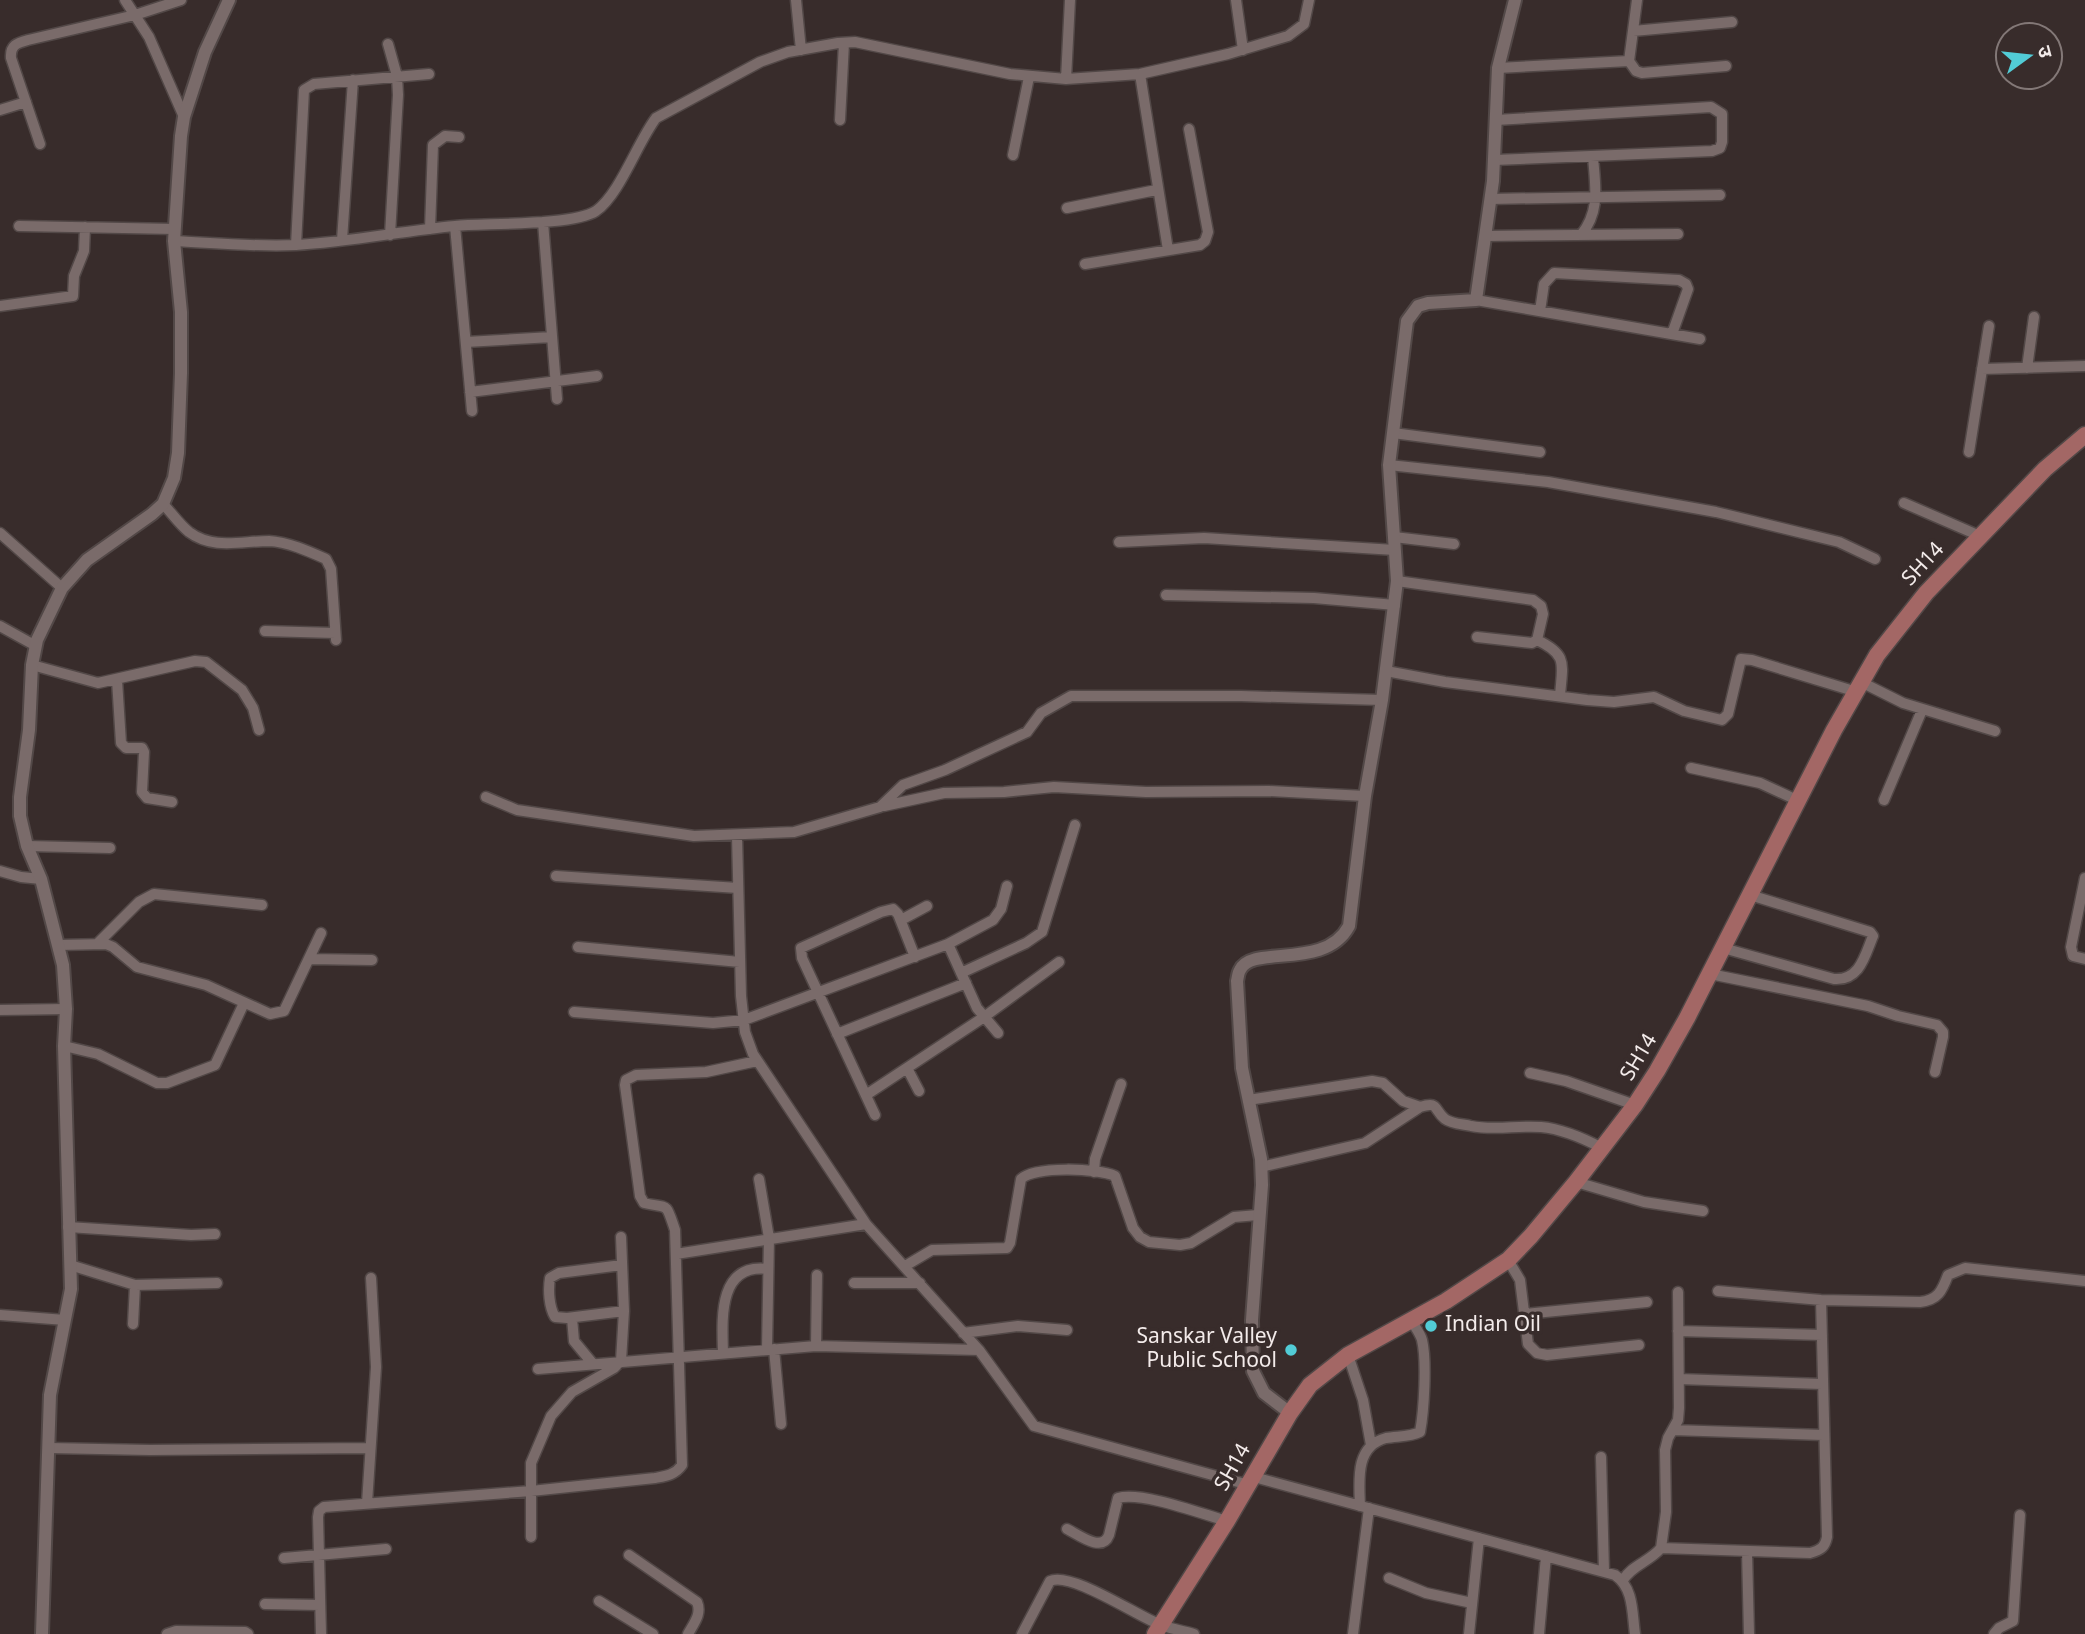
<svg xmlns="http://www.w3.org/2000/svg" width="2085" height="1634" viewBox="0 0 2085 1634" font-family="Georgia,'Noto Sans Devanagari',serif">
  <rect width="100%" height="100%" fill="#382c2b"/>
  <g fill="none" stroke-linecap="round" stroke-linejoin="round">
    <defs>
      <path id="minor" d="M 125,0 L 149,37 L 184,117
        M 796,0 L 801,50
        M 1236,0 L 1243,50
        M 1633,31 L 1732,22
        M 388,44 L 397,76 L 398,95 L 390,235
        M 1629,61 L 1636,71 L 1642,73 L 1726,66
        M 1498,68 L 1629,61 L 1637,0
        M 1140,74 L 1168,250
        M 1066,79 L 1070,0
        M 0,110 L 26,102
        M 840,120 L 844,43
        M 40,144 L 11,58 C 10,45 17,43 28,40 L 135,15 L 181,0
        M 1013,155 L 1029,77
        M 1494,160 L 1712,151 L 1720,148 L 1722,142 L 1722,114 L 1711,107 L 1496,120
        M 1490,199 L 1720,195
        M 1067,208 L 1156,190
        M 543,222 L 557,399
        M 19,226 L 175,229
        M 455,226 L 472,411
        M 430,229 L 433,145 L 445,136 L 459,137
        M 1581,235 C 1601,210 1595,186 1593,156
        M 1485,236 L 1678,234
        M 342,240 L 353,80
        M 174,241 C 215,243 256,247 296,245 C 349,242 402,231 455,226 C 485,223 573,226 596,211 C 620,194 637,143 656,118 L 760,62 L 788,52 L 838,43 L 855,42 L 1010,74 L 1066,79 L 1140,74 L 1228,54 L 1288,36 L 1304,24 L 1309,0
        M 296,245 L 304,90 L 314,84 L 429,74
        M 1085,264 L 1200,245 L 1205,241 L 1208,232 L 1189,129
        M 1476,300 L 1700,339
        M 0,306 L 73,296 L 74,276 L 84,251 L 85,227
        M 1540,311 L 1544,284 L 1554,273 L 1679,280 L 1686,284 L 1688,289 L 1672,334
        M 466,342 L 552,337
        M 2027,368 L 2034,317
        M 1982,369 L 2085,366
        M 470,392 L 597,376
        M 1393,433 L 1540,452
        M 1969,452 L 1989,326
        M 1389,465 L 1548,482 L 1716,512 L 1839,542 L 1875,559
        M 1904,503 L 1980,536
        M 163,504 C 171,512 179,524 189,532 C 213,550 241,541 269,541 C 288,542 308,551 326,559 L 331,569 L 336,640
        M 0,533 L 62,588
        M 1394,537 L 1454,544
        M 1119,542 L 1204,538 L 1395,550
        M 1397,581 L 1533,600 L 1541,606 L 1543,614 L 1537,640 L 1532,643 L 1477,637
        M 1166,595 L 1314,598 L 1395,605
        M 0,626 L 36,646
        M 265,631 L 335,633
        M 1537,640 C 1569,655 1562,665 1560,696
        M 32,665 L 98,683 L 195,661 L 206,662 L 242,690 L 253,708 L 259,730
        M 1386,671 L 1445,682 L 1587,700 L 1614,702 L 1654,697 L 1684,711 L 1722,720 L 1728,714 L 1741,659 L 1752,660 L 1857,692
        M 117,680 L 121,743 L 126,748 L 142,748 L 144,752 L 142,792 L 147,798 L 172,802
        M 1863,683 L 1903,703 L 1995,731
        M 1691,768 L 1760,783 L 1799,801
        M 486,797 L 517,810 L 694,836 L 794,832 L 880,807 L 903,785 L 945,770 L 1027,732 L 1041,713 L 1071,696 L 1241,696 L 1382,700
        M 1884,800 L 1922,710
        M 884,806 L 944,793 L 1004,792 L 1054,787 L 1146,792 L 1269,791 L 1365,796
        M 737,836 L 741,996 L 745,1032 L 753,1054 L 866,1224 L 979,1350 L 1034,1426 L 1249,1485
        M 27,846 L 110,848
        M 0,871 L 21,877 L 41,879
        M 556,876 L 738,888
        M 2085,878 L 2071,947 L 2073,956 L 2085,959
        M 901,920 L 927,906
        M 97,944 L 139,902 L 154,894 L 262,905
        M 948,944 L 977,1008 L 998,1033
        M 58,945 L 106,944 L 113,947 L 137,967 L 206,985 L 270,1014 L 284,1011 L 321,933
        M 578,947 L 740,962
        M 1723,948 L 1834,979 C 1860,981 1865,955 1873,936 L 1870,932 L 1750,895
        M 309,959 L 372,960
        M 961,973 L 1026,943 L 1042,932 L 1075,825
        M 1710,974 L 1868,1006 L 1898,1016 L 1937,1025 L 1943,1032 L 1943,1037 L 1935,1072
        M 0,1010 L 66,1009
        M 574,1012 L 713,1023 L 744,1020 L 948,944 L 993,920 L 1001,909 L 1007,886
        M 837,1034 L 966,983
        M 64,1046 L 98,1054 L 157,1083 L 167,1083 L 215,1065 L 244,1003
        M 907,1068 L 919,1091
        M 1530,1073 L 1566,1081 L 1635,1105
        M 866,1095 L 984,1017 L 1059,962
        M 1248,1100 L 1372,1081 L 1383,1083 L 1403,1101 L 1420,1107
        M 875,1115 L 802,958 L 801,948 L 881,912 L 893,909 L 898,914 L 915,957
        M 1261,1167 L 1365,1143 L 1420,1107 C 1439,1101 1433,1109 1445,1119 C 1452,1124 1463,1124 1471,1126 C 1495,1131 1517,1125 1541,1127 C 1563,1129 1583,1138 1602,1148
        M 1094,1172 L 1095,1159 L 1121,1084
        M 759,1179 L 769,1238 L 767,1349
        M 1576,1182 L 1644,1202 L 1703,1211
        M 68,1227 L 191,1235 L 215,1234
        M 676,1254 L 866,1224
        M 1508,1260 L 1520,1280 L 1528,1344 L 1537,1353 L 1547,1355 L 1639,1345
        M 70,1265 L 135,1285 L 217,1283
        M 622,1265 L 559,1273 L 550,1278 C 548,1290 549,1307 555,1317 L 567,1318 L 624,1311
        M 905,1266 L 932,1250 L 1007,1248 L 1010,1243 L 1021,1179 C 1034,1166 1098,1168 1115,1176 L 1133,1228 L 1140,1237 L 1149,1242 L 1180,1245 L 1191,1243 L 1234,1217 L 1258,1215
        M 854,1283 L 920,1283
        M 1718,1291 L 1821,1300 L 1920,1302 C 1938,1300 1942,1291 1948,1275 L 1965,1268 L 2085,1281
        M 1525,1314 L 1647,1302
        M 0,1315 L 65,1320
        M 572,1318 L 574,1341 L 593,1364
        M 133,1324 L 135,1285
        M 1678,1331 L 1822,1335
        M 963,1333 L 1018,1326 L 1067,1330
        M 816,1346 L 817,1275
        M 774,1349 L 781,1424
        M 723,1353 C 722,1318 718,1263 768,1269
        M 1348,1355 L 1363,1400 L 1371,1445
        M 538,1369 L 816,1346 L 979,1350
        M 1679,1379 L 1822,1384
        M 1673,1430 L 1823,1435
        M 49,1448 L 150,1450 L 370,1448
        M 1601,1457 L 1604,1571
        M 1254,1477 L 1615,1575 C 1634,1588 1632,1613 1635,1634
        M 367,1503 L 376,1367 L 371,1278
        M 1360,1506 C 1359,1480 1355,1446 1386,1438 C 1397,1436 1410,1437 1420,1432 C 1424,1411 1427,1361 1422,1340 C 1420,1333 1415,1327 1411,1320
        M 1067,1529 C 1079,1535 1102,1553 1109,1535 L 1118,1498 C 1141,1491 1202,1514 1227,1521
        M 531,1537 L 531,1463 L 551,1416 L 572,1392 L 614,1368 L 621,1361 L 624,1311 L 621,1237
        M 1661,1548 L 1810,1553 C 1821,1550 1825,1547 1827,1537 L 1821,1300
        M 1747,1551 L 1749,1634
        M 629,1555 L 697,1602 C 702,1614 694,1623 688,1634
        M 284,1558 L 386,1549
        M 1389,1578 L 1426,1593 L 1472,1603
        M 1623,1580 C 1632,1565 1649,1562 1661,1548 L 1666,1512 L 1665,1450 L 1668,1438 L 1678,1420 L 1679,1408 L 1678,1292
        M 599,1601 L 653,1634
        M 265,1604 L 320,1605
        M 167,1634 L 176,1631 L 245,1632 L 248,1634
        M 321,1634 L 318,1517 L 319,1511 L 324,1507 L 531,1491 L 655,1478 C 666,1476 675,1475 682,1465 L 675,1230 C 665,1201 670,1209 644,1203 L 640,1196 L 625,1085 L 626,1080 L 636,1075 L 706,1072 L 757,1061
        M 1022,1634 L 1050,1581 C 1071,1571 1137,1616 1161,1625 C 1172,1629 1183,1631 1194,1634
        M 1353,1634 L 1369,1508
        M 1469,1634 L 1479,1538
        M 1539,1634 L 1546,1556
        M 1994,1634 L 1999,1628 L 2013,1621 L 2020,1515"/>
      <path id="tertiary" d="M 1290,1413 L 1264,1393 L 1253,1371 L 1252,1320 L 1262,1185 L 1261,1159 L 1242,1068 L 1237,981 C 1238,977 1238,973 1240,970 C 1252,944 1325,971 1349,926 L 1365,796 L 1382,700 L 1397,581 L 1389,465 L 1407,321 L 1418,306 L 1428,303 L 1476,300 L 1493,181 L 1498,68 L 1515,0
        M 42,1634 L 50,1395 L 71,1289 L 64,1046 L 66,1009 L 63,965 L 41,879 L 27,846 L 20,816 L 20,797 L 29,730 L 32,665 L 37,640 L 62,588 L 87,560 L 152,514 L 163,504 L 174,478 L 178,453 L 181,373 L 181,312 L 174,241 L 181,136 L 184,117 L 205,52 L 229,0"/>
      <path id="primary" d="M 1155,1634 L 1227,1521 L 1290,1413 L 1310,1385 L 1348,1355 L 1446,1301 L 1508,1260 L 1531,1236 L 1576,1182 L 1635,1105 L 1657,1071 L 1687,1018 L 1834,730 L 1877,655 L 1926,593 L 2045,469 L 2085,435"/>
    </defs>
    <!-- minor casing -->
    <use href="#minor" stroke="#524847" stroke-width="13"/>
    <!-- tertiary casing -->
    <use href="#tertiary" stroke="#524847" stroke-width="16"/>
    <!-- primary casing -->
    <use href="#primary" stroke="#524847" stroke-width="19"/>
    <!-- minor -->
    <use href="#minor" stroke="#7a6b6a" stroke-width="10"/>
    <!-- tertiary -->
    <use href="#tertiary" stroke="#7a6b6a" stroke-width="12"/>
    <!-- primary -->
    <use href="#primary" stroke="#a36765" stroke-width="16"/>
  </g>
  <!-- markers -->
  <g fill="#52ccd6" stroke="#382c2b" stroke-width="2.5">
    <circle cx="1431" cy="1326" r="7"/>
    <circle cx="1291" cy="1350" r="7"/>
  </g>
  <g text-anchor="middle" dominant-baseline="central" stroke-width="7" stroke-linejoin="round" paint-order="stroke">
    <!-- street labels -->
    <g font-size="21" fill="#f3ebea" stroke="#382c2b">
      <text transform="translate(1924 565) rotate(-47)">SH14</text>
      <text transform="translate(1640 1058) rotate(-59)">SH14</text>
      <text transform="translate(1234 1468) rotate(-60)">SH14</text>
    </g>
    <!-- poi labels -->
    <g font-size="21" fill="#f3ebea" stroke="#382c2b" text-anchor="start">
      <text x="1445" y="1326">Indian Oil</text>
      <text x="1277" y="1338" text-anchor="end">Sanskar Valley<tspan x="1277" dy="24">Public School</tspan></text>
    </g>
  </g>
  <!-- north arrow -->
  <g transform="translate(2029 56) rotate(75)"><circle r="33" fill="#382c2b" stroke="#837877" stroke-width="2"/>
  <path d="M0-5L12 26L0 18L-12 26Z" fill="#52ccd6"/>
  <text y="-10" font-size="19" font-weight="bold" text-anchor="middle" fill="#f3ebea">उ</text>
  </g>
</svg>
